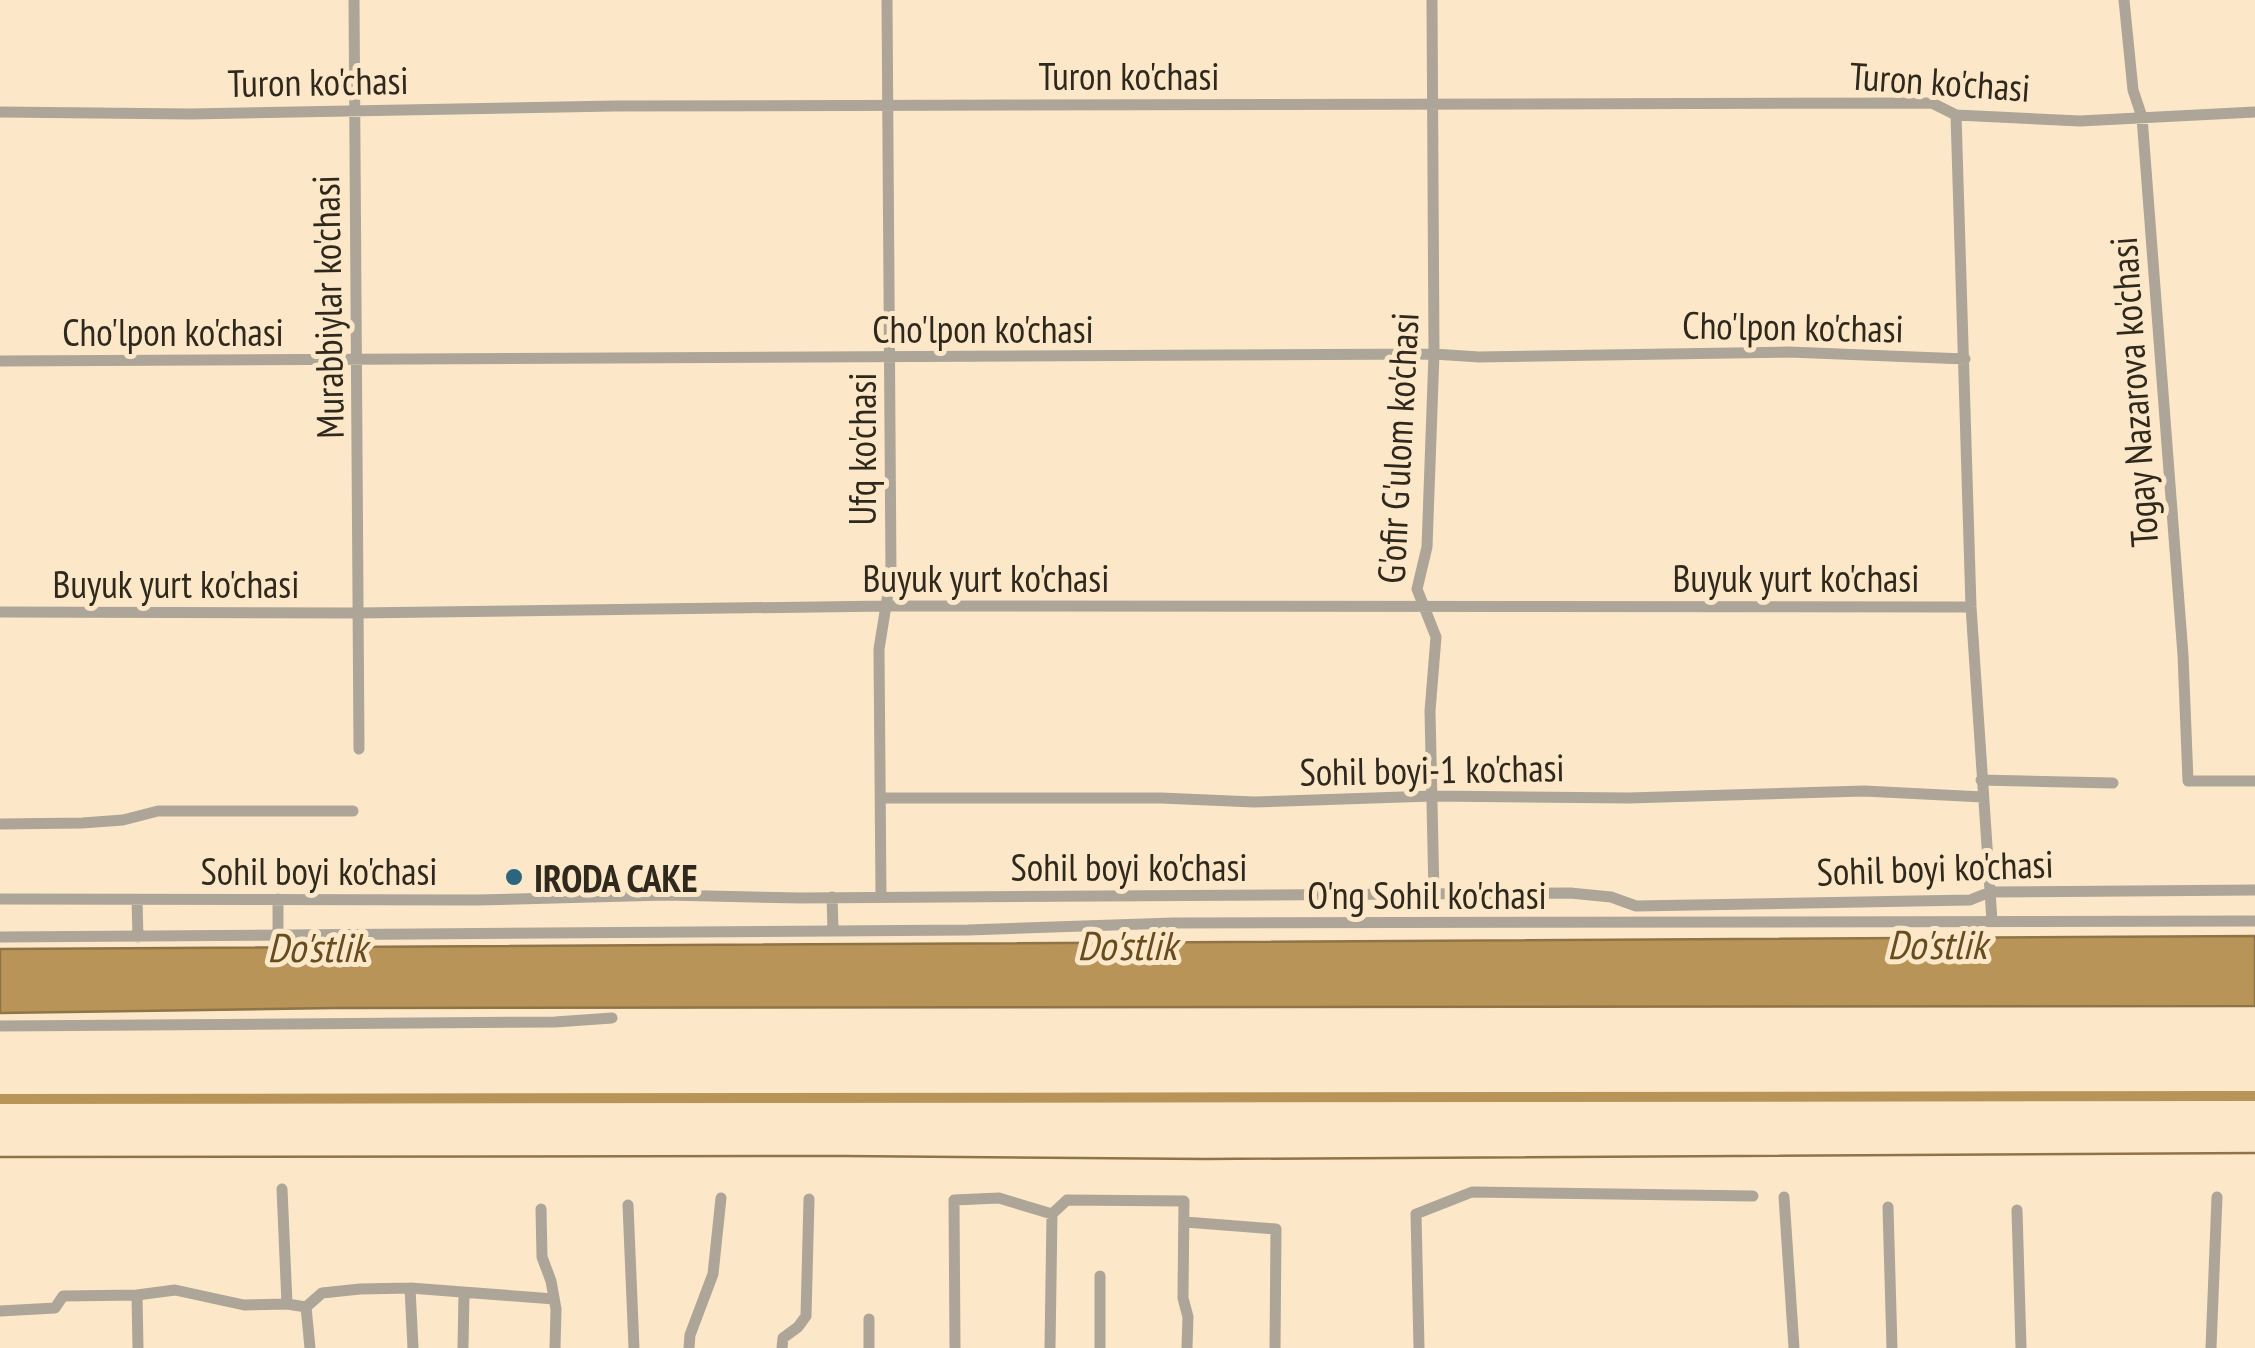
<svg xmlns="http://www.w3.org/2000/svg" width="2255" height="1348" viewBox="0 0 2255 1348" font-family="'PT Sans Narrow',sans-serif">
  <rect width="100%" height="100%" fill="#fce8c9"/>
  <!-- water -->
  <path fill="#b89459" stroke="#8f7447" stroke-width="2.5" d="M 2255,936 L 2255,1006 L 333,1008 L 0,1013 L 0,949 Z"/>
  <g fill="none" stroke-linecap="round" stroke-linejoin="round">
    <!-- stream -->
    <path stroke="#8f7447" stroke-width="2.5" d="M 0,1157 L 844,1156 L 1205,1159 L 2255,1153"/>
    <!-- canal -->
    <path stroke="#b89459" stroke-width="10" d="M 0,1099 L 2255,1096"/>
    <!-- minor -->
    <path stroke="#ada598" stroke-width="11" d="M 354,0 L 359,749
      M 1432,0 L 1434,354 L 1427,547 L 1417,589 L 1436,637 L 1430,711 L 1434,894
      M 2124,0 L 2133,90 L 2142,117 L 2183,655 L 2188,781 L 2255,781
      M 0,112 L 190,114 L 614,106 L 1932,103 L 1956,115 L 2080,121 L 2255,112
      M 1956,115 L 1971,607 L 1992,921
      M 0,361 L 1434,354 L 1479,357 L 1789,352 L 1965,359
      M 0,612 L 357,613 L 887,606 L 1971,607
      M 1981,780 L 2113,783
      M 881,798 L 1161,798 L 1254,802 L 1432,796 L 1629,798 L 1864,791 L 1983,797
      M 0,824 L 82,823 L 123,820 L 158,811 L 353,811
      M 881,896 L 879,649 L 891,575 L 887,0
      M 832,897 L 833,929
      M 0,899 L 477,900 L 666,895 L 800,898 L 1570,893 L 1611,897 L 1636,906 L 1970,900 L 1990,892 L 2255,890
      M 137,900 L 138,937
      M 278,936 L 278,899
      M 0,937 L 968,930 L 1173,923 L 2255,921
      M 0,1026 L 555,1022 L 612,1018
      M 282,1189 L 287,1304
      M 1784,1197 L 1794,1348
      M 628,1205 L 634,1348
      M 1888,1207 L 1892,1348
      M 541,1209 L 542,1257 L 551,1281 L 556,1309 L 555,1348
      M 2017,1210 L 2021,1348
      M 1185,1222 L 1276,1229 L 1275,1348
      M 410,1288 L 413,1348
      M 137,1295 L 138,1348
      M 306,1307 L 310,1348
      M 0,1311 L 55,1308 L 63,1296 L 137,1295 L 175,1290 L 244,1305 L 287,1304 L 306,1307 L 322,1293 L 360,1289 L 410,1288 L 554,1299
      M 463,1348 L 464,1293
      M 689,1348 L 690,1335 L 713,1274 L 721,1198
      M 782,1348 L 783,1338 L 798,1327 L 806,1316 L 809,1199
      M 869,1348 L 869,1319
      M 955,1348 L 954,1200 L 999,1198 L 1052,1214 L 1067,1200 L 1184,1201 L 1183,1298 L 1188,1317 L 1187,1348
      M 1050,1348 L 1052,1214
      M 1100,1348 L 1100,1276
      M 1419,1348 L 1416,1214 L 1472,1192 L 1753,1196
      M 2211,1348 L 2217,1197"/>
  </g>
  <!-- markers -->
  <circle fill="#2b667e" stroke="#fce8c9" stroke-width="4" cx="514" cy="877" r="10"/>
  <g text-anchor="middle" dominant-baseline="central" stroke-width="10" stroke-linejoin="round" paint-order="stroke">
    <!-- street labels -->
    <g font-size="38" fill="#2f281c" stroke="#fce8c9">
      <text x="1129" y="75">Turon ko'chasi</text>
      <text transform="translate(318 81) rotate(-1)">Turon ko'chasi</text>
      <text transform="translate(1940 81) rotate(4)">Turon ko'chasi</text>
      <text transform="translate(327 307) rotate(-91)">Murabbiylar ko'chasi</text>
      <text transform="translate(1793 326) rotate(1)">Cho'lpon ko'chasi</text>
      <text x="983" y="328">Cho'lpon ko'chasi</text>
      <text x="173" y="331">Cho'lpon ko'chasi</text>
      <text transform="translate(2133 392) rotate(-94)">Togay Nazarova ko'chasi</text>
      <text transform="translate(1397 448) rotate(-87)">G'ofir G'ulom ko'chasi</text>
      <text transform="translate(861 449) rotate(-90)">Ufq ko'chasi</text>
      <text x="986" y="577">Buyuk yurt ko'chasi</text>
      <text x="1796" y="577">Buyuk yurt ko'chasi</text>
      <text x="176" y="583">Buyuk yurt ko'chasi</text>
      <text transform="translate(1432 769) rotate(-1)">Sohil boyi-1 ko'chasi</text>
      <text x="1129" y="866">Sohil boyi ko'chasi</text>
      <text transform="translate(1935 867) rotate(-2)">Sohil boyi ko'chasi</text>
      <text x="319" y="870">Sohil boyi ko'chasi</text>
      <text x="1427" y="894">O'ng Sohil ko'chasi</text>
    </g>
    <!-- poi labels -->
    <g font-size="38" font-weight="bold" fill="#2f281c" stroke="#fce8c9" text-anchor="start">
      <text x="534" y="877">IRODA CAKE</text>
    </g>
    <!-- water labels -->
    <g font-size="40" font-style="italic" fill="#664c1f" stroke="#fce8c9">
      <text x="1937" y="944">Do'stlik</text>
      <text x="1127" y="945">Do'stlik</text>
      <text x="317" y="947">Do'stlik</text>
    </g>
  </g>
</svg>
